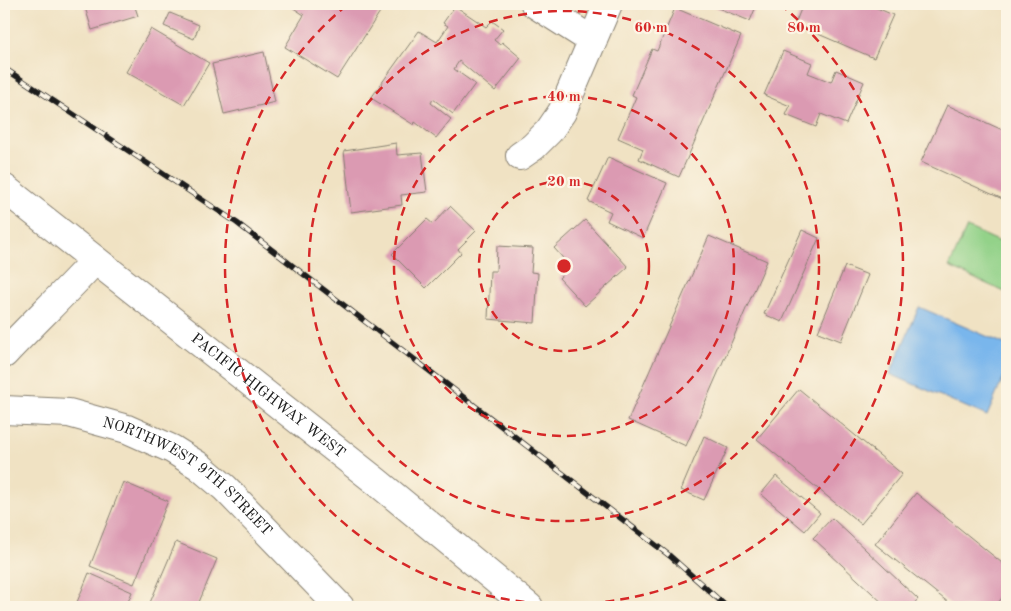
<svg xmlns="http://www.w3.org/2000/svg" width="1011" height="611" viewBox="0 0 1011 611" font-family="'Old Standard TT',serif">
  <rect width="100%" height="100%" fill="#fcf5e5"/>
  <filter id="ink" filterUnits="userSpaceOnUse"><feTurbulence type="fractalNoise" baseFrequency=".02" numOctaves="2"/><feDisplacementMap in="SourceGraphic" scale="10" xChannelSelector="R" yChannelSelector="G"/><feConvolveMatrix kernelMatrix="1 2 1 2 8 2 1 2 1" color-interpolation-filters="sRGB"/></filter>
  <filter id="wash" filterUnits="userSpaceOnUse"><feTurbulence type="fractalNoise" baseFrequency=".0096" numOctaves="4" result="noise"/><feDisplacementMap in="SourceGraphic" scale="20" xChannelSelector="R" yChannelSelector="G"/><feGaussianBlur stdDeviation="1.12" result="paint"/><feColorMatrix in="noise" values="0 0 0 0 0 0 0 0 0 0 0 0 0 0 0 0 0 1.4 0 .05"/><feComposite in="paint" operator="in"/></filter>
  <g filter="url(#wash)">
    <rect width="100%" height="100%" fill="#f0e2c3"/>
    <!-- pitch -->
    <path fill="#93d289" stroke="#587752" d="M 967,227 L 1007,245 L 1007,293 L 949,267 Z"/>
    <!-- water -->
    <path fill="#79b6ec" stroke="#4a6984" d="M 919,307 L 1007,345 L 1007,369 L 987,416 L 890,374 Z"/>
    <g id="blocks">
      <!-- building -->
      <path fill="#db9ab2" d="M 84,4 L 134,4 L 138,16 L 92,30 Z
        M 294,4 L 385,4 L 337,79 L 285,47 L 304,15 L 292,7 Z
        M 708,4 L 757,4 L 750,21 Z
        M 803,4 L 868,4 L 893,15 L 874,58 L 795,24 Z
        M 455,6 L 486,27 L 492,21 L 503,29 L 494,40 L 500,45 L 502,42 L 521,58 L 495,91 L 459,61 L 454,69 L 475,84 L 453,114 L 433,99 L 431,103 L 451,119 L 436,138 L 415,122 L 414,125 L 371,98 L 419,31 L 437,42 L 448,26 L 443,23 Z
        M 675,8 L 741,36 L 679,177 L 639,159 L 643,149 L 618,138 L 636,97 L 632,95 L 652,49 L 657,51 Z
        M 170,13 L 199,25 L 194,39 L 164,26 Z
        M 151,29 L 209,63 L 184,105 L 126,72 Z
        M 783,51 L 812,63 L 808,73 L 831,82 L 836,70 L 864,82 L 846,124 L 821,114 L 816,127 L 786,115 L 790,106 L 764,95 Z
        M 264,52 L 275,102 L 224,114 L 212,64 Z
        M 947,105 L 1007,132 L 1007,201 L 921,162 Z
        M 396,143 L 397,155 L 422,153 L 427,192 L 401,195 L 402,205 L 351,212 L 344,151 Z
        M 608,157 L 667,183 L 643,238 L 607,221 L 611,212 L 588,201 Z
        M 450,206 L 476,231 L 458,249 L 461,253 L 426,288 L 392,254 L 427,219 L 433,224 Z
        M 585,220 L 628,267 L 585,306 L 559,278 L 571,267 L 554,248 Z
        M 802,230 L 819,238 L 782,322 L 764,314 Z
        M 709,236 L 767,261 L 686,446 L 628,420 Z
        M 497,246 L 533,248 L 531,272 L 538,273 L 535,323 L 488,319 L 490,271 L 496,271 Z
        M 845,266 L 868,275 L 841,341 L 818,332 Z
        M 799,389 L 902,474 L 861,524 L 757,439 Z
        M 704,436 L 728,448 L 704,500 L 681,490 Z
        M 776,476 L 820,513 L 805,531 L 761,494 Z
        M 123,482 L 168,501 L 134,584 L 90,566 Z
        M 916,493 L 1007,567 L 1007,591 L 995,607 L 954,607 L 875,544 Z
        M 832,518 L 918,599 L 911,607 L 887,607 L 813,538 Z
        M 176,542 L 217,559 L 197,607 L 154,607 L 149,605 Z
        M 89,573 L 132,592 L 126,607 L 75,607 Z"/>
    </g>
  </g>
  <g filter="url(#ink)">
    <use href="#blocks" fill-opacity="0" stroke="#867f70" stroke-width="1"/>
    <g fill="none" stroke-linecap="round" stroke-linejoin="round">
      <defs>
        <path id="minor" d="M 535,4 L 593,41
          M 520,156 L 533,147 L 549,131 L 562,112 L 608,4"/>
        <g id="tertiary">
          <path d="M 4,354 C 34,322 66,292 95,260"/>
          <path id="s1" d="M 4,410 L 69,413 L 127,429 L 172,449 L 199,466 L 225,488 L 340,607"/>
        </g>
        <g id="trunk">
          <path id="s2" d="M 4,188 L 377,482 L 529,607"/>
        </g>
      </defs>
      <!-- minor casing -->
      <use href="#minor" stroke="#867f70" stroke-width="30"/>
      <!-- tertiary casing -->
      <use href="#tertiary" stroke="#867f70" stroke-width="30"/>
      <!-- trunk casing -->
      <use href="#trunk" stroke="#867f70" stroke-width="30"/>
      <!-- minor -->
      <use href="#minor" stroke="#fff" stroke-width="28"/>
      <!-- tertiary -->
      <use href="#tertiary" stroke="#fff" stroke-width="28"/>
      <!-- trunk -->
      <use href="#trunk" stroke="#fff" stroke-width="28"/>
      <defs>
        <path id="rail" d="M 4,68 L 237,223 L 670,556 L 727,607"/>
      </defs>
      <!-- rail casing -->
      <use href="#rail" stroke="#1c1c1c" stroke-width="5.5"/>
      <!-- rail -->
      <use href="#rail" stroke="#fcf5e5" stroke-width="4" stroke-dasharray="11" stroke-linecap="butt"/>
    </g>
  </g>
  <!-- distance rings -->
  <g fill="none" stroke="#d62828" stroke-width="2.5" stroke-dasharray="9 6">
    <circle cx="564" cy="266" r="85"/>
    <circle cx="564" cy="266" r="170"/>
    <circle cx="564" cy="266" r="255"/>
    <path d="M780 4A339 339 0 1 1 348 4"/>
  </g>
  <g text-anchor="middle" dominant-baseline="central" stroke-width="4.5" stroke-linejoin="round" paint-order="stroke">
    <!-- street labels -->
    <g font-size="15" fill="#1c1c1c" stroke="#fcf5e5">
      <text stroke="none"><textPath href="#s2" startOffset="336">PACIFIC HIGHWAY WEST</textPath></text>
      <text stroke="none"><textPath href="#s1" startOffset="202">NORTHWEST 9TH STREET</textPath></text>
    </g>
  </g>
  <circle cx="564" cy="266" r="8" fill="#d62828" stroke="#fcf5e5" stroke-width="2.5"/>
  <g font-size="15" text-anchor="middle" font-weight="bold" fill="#d62828" stroke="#fcf5e5" stroke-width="4.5" stroke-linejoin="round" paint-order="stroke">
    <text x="804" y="32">80 m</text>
    <text x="651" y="32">60 m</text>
    <text x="564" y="101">40 m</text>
    <text x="564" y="186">20 m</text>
  </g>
  <!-- margin -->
  <rect width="1011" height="611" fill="none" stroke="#fcf5e5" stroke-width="20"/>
</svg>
